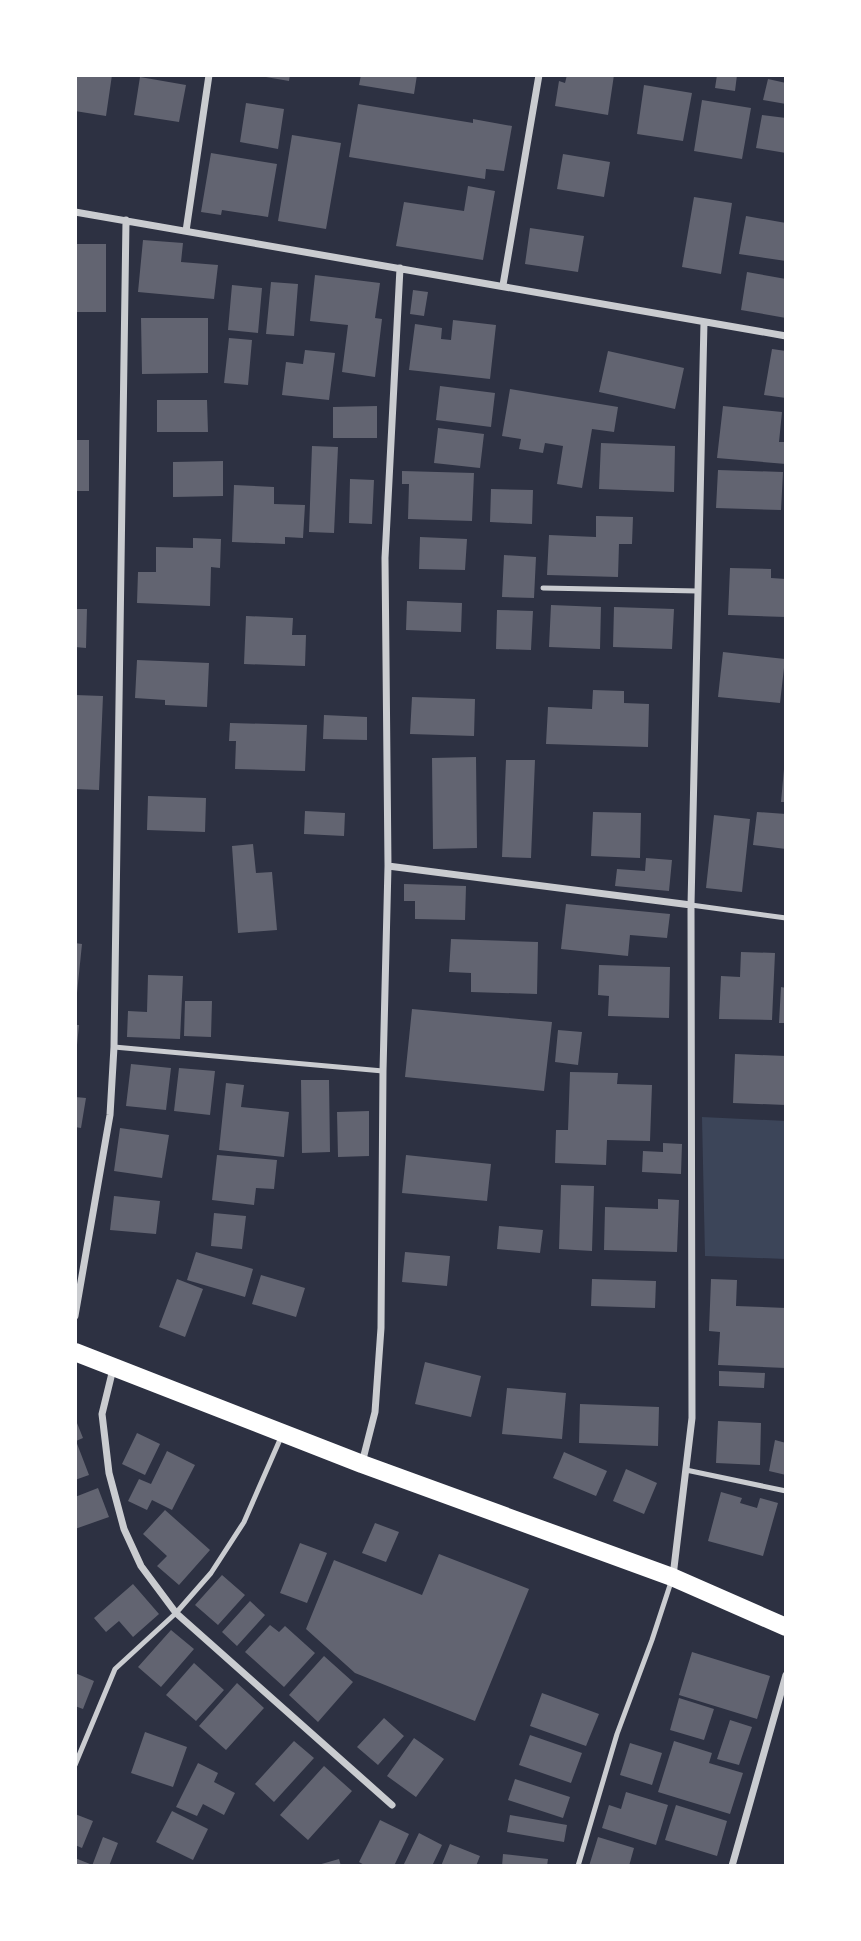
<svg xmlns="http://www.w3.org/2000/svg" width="861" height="1941" viewBox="0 0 861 1941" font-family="'Nunito Sans',sans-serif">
  <rect width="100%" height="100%" fill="#2d3142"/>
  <!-- green -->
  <path fill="#3c4559" d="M 702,1117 L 786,1121 L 786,1259 L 705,1256 Z"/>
  <!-- building -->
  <path fill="#626471" d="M 75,75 L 112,75 L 106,116 L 75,111 Z
    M 266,75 L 290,75 L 289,81 L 266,77 Z
    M 361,75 L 417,75 L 414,94 L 359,85 Z
    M 567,75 L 614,75 L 608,115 L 555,106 L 559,81 L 565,83 Z
    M 717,75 L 737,75 L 735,91 L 715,88 Z
    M 140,77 L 186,85 L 179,122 L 134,115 Z
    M 768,79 L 786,83 L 786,104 L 763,100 Z
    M 644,85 L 692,93 L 683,141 L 637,134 Z
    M 702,100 L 751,108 L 742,159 L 694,151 Z
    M 246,103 L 284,109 L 278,149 L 240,142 Z
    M 358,104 L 473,123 L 473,119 L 512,126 L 504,171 L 486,169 L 485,179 L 349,157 Z
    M 762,115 L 786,118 L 786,153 L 756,148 Z
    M 292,135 L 341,143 L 326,229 L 278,221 Z
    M 211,153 L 277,164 L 268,217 L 222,210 L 221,215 L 201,212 Z
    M 563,154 L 610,162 L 604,197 L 557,189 Z
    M 468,186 L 495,191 L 483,260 L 396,246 L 404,202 L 464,211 Z
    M 694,197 L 732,203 L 721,274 L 682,267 Z
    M 746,216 L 786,223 L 786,261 L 739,254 Z
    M 530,228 L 584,236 L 578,272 L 525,264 Z
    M 143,240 L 183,243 L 181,262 L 218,265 L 214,299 L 138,292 Z
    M 75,244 L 106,244 L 106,312 L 75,312 Z
    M 747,272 L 786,279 L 786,318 L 741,310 Z
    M 315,275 L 380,283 L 375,318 L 382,319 L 375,377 L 342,372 L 348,325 L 310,321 Z
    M 271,282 L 298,284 L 294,336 L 266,334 Z
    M 232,285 L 262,288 L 258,333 L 228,330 Z
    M 413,290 L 428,292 L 424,316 L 410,314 Z
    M 141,318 L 208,318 L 208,373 L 142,374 Z
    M 453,320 L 496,325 L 490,379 L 409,370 L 415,324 L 442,328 L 441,339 L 451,340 Z
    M 229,338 L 252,340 L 248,385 L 224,383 Z
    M 772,349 L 786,351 L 786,398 L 764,395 Z
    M 305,350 L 335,353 L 329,400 L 282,395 L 286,362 L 303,364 Z
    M 608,351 L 684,368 L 675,409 L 599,392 Z
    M 440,386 L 495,393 L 491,427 L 436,420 Z
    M 510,389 L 618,407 L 614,432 L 592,429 L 582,488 L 557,484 L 563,446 L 545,443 L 543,453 L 519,449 L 521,439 L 502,436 Z
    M 157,400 L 207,400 L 208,432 L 157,432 Z
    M 377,406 L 377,438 L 333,438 L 333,407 Z
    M 723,406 L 782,412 L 779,442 L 786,442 L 786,464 L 717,458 Z
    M 438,428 L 484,434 L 480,468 L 434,463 Z
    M 75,440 L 89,440 L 89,491 L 75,491 Z
    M 601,443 L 675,446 L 674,492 L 599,489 Z
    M 312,446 L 338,447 L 334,533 L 309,532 Z
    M 223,461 L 223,496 L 173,497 L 173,462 Z
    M 718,470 L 783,472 L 781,510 L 716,508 Z
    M 402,471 L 474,473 L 472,521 L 408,519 L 409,484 L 402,484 Z
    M 350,479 L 374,480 L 372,524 L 349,523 Z
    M 234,485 L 274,487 L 274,504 L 305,505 L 303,538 L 285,537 L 285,544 L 232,542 Z
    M 491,489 L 533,490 L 532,524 L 490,522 Z
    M 596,516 L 633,517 L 632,544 L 619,544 L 618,577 L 547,575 L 549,535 L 596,537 Z
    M 420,537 L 467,539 L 465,570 L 419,569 Z
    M 193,538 L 221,539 L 220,568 L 211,567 L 210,606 L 137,603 L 138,572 L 156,572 L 156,547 L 193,548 Z
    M 504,555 L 536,557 L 534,598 L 502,597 Z
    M 730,568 L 771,569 L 771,578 L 786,579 L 786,617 L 728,615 Z
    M 407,601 L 462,603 L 461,632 L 406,630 Z
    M 551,605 L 601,607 L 600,649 L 549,647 Z
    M 614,607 L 674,609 L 672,649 L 613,647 Z
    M 75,609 L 87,609 L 86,648 L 75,647 Z
    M 497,610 L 533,611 L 531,650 L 496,649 Z
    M 246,616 L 293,618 L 292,635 L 306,635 L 305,666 L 244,664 Z
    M 723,652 L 785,659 L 780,703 L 718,697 Z
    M 137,660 L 209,663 L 207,707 L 165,705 L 165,700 L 135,698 Z
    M 593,690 L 624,691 L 624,703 L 649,704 L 648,747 L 546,744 L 548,707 L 592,709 Z
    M 75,695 L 103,696 L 99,790 L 75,789 Z
    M 412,697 L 475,699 L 474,736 L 410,734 Z
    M 324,715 L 367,717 L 367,740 L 323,739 Z
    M 230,723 L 307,725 L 305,771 L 235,769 L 236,741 L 229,741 Z
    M 476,757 L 477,848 L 433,849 L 432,758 Z
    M 506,760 L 535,760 L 531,858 L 502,857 Z
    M 784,769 L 786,770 L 786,802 L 781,802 Z
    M 148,796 L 206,798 L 205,832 L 147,830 Z
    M 305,811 L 345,813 L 344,836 L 304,834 Z
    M 593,812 L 641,813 L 640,858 L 591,856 Z
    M 757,812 L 786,814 L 786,849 L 753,845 Z
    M 714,815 L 750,819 L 742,892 L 706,888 Z
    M 253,844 L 256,873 L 272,872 L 277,930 L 238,933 L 232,846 Z
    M 646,858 L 672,860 L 669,891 L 615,886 L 617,869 L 645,871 Z
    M 404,884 L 466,886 L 465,920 L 415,919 L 415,901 L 404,901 Z
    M 566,904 L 670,914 L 667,938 L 630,935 L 628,956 L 561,949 Z
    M 451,939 L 538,942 L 537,994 L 471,992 L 471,973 L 449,972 Z
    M 75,943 L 82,944 L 77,993 L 75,993 Z
    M 741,952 L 775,953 L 772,1020 L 719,1019 L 721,976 L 740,977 Z
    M 599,965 L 670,967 L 669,1018 L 608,1016 L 609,996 L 598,995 Z
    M 148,975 L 183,976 L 180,1039 L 127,1037 L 128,1011 L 147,1012 Z
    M 781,987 L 786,988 L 786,1023 L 779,1023 Z
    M 185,1001 L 212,1001 L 211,1037 L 184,1036 Z
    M 412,1009 L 552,1022 L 544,1091 L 405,1077 Z
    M 75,1025 L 79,1025 L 77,1045 L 75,1045 Z
    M 558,1030 L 582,1032 L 578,1065 L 555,1062 Z
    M 735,1054 L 786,1056 L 786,1105 L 733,1103 Z
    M 131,1064 L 171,1068 L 166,1110 L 126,1106 Z
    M 179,1068 L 215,1071 L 210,1115 L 174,1111 Z
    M 570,1072 L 618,1073 L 617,1084 L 652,1085 L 650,1141 L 607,1140 L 606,1165 L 555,1163 L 556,1130 L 568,1130 Z
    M 301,1080 L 329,1080 L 330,1152 L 302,1153 Z
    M 226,1083 L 244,1085 L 241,1107 L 289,1112 L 284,1157 L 219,1150 Z
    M 75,1097 L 86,1098 L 81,1128 L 75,1127 Z
    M 369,1111 L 369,1156 L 338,1157 L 337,1112 Z
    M 120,1128 L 169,1135 L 162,1178 L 114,1171 Z
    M 663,1143 L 682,1144 L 681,1174 L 642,1172 L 643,1151 L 663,1152 Z
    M 217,1155 L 277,1160 L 274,1189 L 256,1188 L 254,1205 L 212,1200 Z
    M 406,1155 L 491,1164 L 487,1201 L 402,1193 Z
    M 561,1185 L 594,1186 L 592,1251 L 559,1249 Z
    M 114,1196 L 160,1201 L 156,1234 L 110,1230 Z
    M 658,1199 L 679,1200 L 677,1252 L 604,1250 L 605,1207 L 658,1209 Z
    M 214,1213 L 246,1216 L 242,1249 L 211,1246 Z
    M 499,1226 L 543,1230 L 540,1253 L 497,1249 Z
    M 196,1252 L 253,1269 L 245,1297 L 187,1280 Z
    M 405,1252 L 450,1256 L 447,1286 L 402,1282 Z
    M 261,1275 L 305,1288 L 296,1317 L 252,1304 Z
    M 177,1279 L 203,1289 L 185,1337 L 159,1327 Z
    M 592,1279 L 656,1281 L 655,1308 L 591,1306 Z
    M 711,1279 L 737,1280 L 736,1306 L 786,1308 L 786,1368 L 718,1365 L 720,1332 L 709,1331 Z
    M 425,1362 L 481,1376 L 471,1417 L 415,1404 Z
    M 719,1371 L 765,1373 L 764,1388 L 719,1386 Z
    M 507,1388 L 566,1393 L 562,1439 L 502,1434 Z
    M 580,1404 L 659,1407 L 658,1446 L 579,1443 Z
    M 75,1418 L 83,1438 L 76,1441 L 89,1475 L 75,1480 Z
    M 718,1421 L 761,1423 L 760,1465 L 716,1463 Z
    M 137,1433 L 160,1444 L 145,1475 L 122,1464 Z
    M 775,1440 L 786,1443 L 786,1475 L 769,1471 Z
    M 167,1451 L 195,1465 L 172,1510 L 152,1500 L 147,1510 L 128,1501 L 139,1479 L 151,1484 Z
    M 564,1452 L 607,1471 L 596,1496 L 553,1478 Z
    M 626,1469 L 657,1483 L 644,1514 L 613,1501 Z
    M 98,1488 L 109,1517 L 75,1529 L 75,1497 Z
    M 721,1492 L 742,1498 L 740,1503 L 757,1508 L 760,1498 L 778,1503 L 763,1556 L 708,1541 Z
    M 165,1510 L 210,1550 L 179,1585 L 157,1566 L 167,1556 L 143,1534 Z
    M 375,1523 L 399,1532 L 386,1562 L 362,1553 Z
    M 300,1543 L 327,1553 L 307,1603 L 280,1593 Z
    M 439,1554 L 529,1589 L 475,1721 L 355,1673 L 306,1629 L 334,1560 L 422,1595 Z
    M 222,1575 L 245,1595 L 218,1625 L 195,1605 Z
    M 133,1584 L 159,1614 L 133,1637 L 119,1621 L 106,1632 L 94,1618 Z
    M 250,1601 L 265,1615 L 237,1646 L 222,1632 Z
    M 270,1625 L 279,1632 L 285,1626 L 315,1653 L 284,1687 L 245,1652 Z
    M 171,1630 L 194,1649 L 161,1687 L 138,1667 Z
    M 692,1652 L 770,1676 L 757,1719 L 679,1695 Z
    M 324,1656 L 353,1682 L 318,1722 L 289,1695 Z
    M 194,1663 L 224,1690 L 196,1721 L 166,1695 Z
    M 75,1673 L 94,1681 L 83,1709 L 75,1706 Z
    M 237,1683 L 264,1708 L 226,1750 L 199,1726 Z
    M 542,1693 L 599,1714 L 586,1746 L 530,1726 Z
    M 679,1698 L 714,1709 L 704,1740 L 670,1730 Z
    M 384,1718 L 404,1736 L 378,1765 L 357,1747 Z
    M 730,1720 L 752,1727 L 739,1765 L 717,1759 Z
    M 145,1732 L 187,1747 L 173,1787 L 131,1773 Z
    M 530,1735 L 582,1753 L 571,1783 L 519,1765 Z
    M 414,1738 L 444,1759 L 416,1797 L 387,1776 Z
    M 294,1741 L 314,1758 L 274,1802 L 255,1784 Z
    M 674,1741 L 712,1753 L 709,1763 L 743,1773 L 730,1814 L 658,1792 Z
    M 630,1743 L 662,1753 L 652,1785 L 620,1775 Z
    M 198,1763 L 218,1773 L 214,1782 L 235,1793 L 224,1815 L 203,1804 L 197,1816 L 176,1807 Z
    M 324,1766 L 352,1791 L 308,1840 L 280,1815 Z
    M 515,1779 L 570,1797 L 563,1818 L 508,1800 Z
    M 626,1792 L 668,1805 L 656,1845 L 602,1828 L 609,1805 L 621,1809 Z
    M 676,1805 L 727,1821 L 717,1856 L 665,1840 Z
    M 172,1811 L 208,1829 L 193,1860 L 156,1842 Z
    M 75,1814 L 93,1821 L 82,1848 L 75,1845 Z
    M 510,1815 L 567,1825 L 564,1842 L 507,1832 Z
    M 380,1820 L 409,1834 L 394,1866 L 366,1866 L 359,1862 Z
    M 419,1833 L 442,1845 L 432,1866 L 403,1866 Z
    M 103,1837 L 118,1843 L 109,1866 L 92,1866 Z
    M 598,1837 L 634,1848 L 629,1866 L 589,1866 Z
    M 450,1844 L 480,1856 L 476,1866 L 441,1866 Z
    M 503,1854 L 548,1859 L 547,1866 L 502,1866 Z
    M 75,1858 L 90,1864 L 89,1866 L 75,1866 Z
    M 339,1859 L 341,1866 L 318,1866 L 318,1865 Z"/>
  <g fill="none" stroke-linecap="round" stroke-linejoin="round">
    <!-- service -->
    <path stroke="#caccd0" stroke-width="5" d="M 543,588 L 698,591
      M 691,905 L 786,918
      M 114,1047 L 383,1071
      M 686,1470 L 786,1491
      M 75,1765 L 115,1669 L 176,1613 L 211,1573 L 244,1522 L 282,1435
      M 578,1866 L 617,1734 L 652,1640 L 672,1579"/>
    <!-- minor -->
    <path stroke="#caccd0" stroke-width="7" d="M 75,212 L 786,336
      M 186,231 L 209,75
      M 503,285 L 539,75
      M 388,866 L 691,905
      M 75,1316 L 110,1115 L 114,1047 L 126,220
      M 113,1369 L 102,1414 L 109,1473 L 124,1529 L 141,1566 L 176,1613 L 392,1805
      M 362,1463 L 375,1412 L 381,1328 L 383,1071 L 388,866 L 385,558 L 400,268
      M 673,1576 L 692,1418 L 691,905 L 704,322
      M 732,1866 L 786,1675"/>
    <!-- primary -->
    <path stroke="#fff" stroke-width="18" d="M 75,1352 L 362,1464 L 672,1577 L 786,1627"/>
  </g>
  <!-- border -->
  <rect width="861" height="1941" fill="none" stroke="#ffffff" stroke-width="154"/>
</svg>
